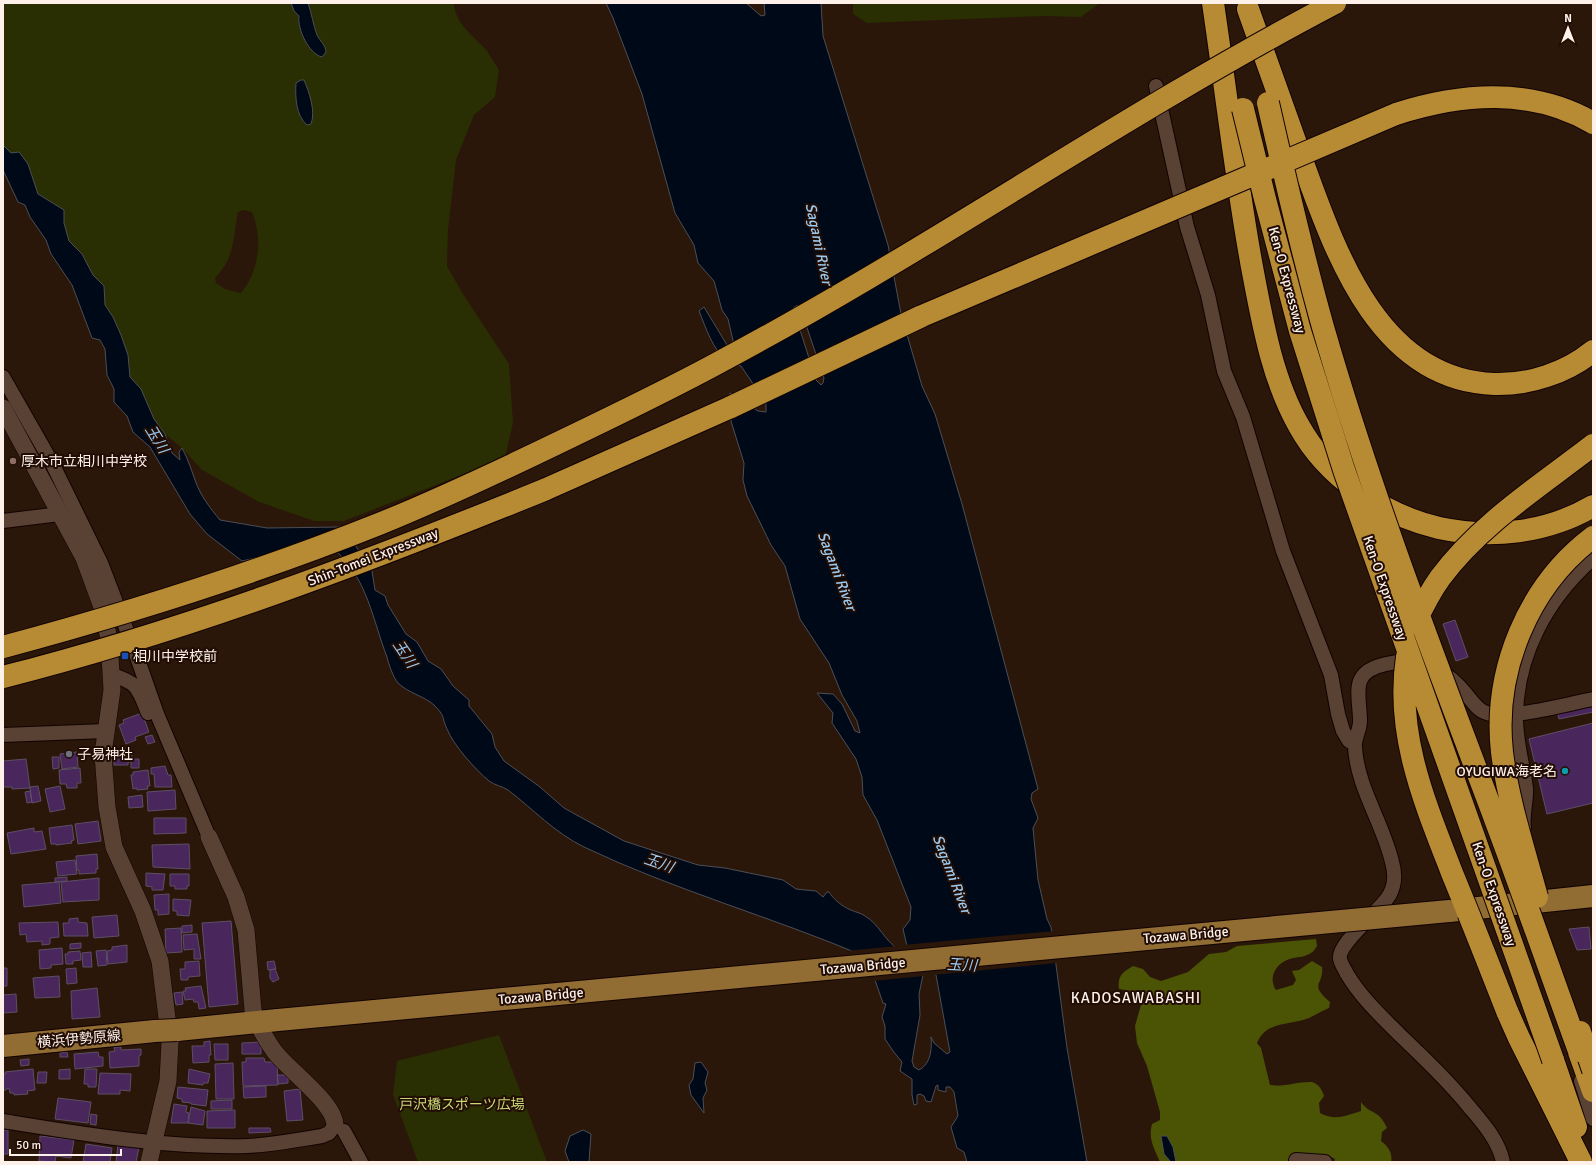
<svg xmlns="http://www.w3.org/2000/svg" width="1596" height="1165" viewBox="0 0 1596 1165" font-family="Signika,'Noto Sans JP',sans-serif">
  <rect width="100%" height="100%" fill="#2b160a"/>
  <!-- green -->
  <path fill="#292e03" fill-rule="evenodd" d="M 3,3 L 291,3 L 294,11 L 299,16 L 302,32 L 310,49 L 326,49 C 314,36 314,19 308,3 L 454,3 C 455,25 475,36 487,51 C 491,57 495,64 499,70 L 495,97 L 474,115 L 456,160 L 448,230 L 447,266 L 463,294 L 509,364 L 513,423 L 505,458 L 344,521 L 314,521 L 259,502 L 202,470 L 182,448 L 165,434 L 154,419 L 141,389 L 130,377 L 128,355 L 121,335 L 113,317 L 105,305 L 104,286 L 93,275 L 82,254 L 69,241 L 64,223 L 64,210 L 38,194 L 28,164 L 11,153 L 3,145 ZM 243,210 L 252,212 C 263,239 259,271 241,293 L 225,289 L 216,283 L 215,278 C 235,258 233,238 238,212 Z
    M 853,3 L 1100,3 L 1081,17 L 1044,16 L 867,23 L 853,14 Z
    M 499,1035 L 547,1162 L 418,1162 L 393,1095 L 397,1061 Z"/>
  <!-- forest -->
  <path fill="#4b5404" d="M 1316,939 L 1317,946 C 1315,949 1313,952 1311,953 C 1305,957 1299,957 1293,958 C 1277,961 1267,977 1276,990 L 1293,985 L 1296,980 L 1292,971 L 1299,970 L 1312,961 L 1322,967 C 1324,986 1308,983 1330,1002 L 1329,1008 C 1321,1011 1316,1015 1309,1018 C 1289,1026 1267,1020 1257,1043 L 1261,1048 L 1270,1085 C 1285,1087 1300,1081 1312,1082 C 1319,1084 1322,1090 1324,1096 L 1319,1103 L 1320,1113 C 1335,1121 1345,1116 1361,1111 L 1361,1102 C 1370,1115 1379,1109 1387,1128 L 1382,1132 L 1381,1141 C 1388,1146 1393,1153 1391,1162 L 1334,1162 L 1335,1159 L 1329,1156 L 1313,1156 L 1291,1162 L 1160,1162 C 1154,1148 1148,1139 1152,1124 L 1160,1120 L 1160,1112 L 1147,1066 L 1137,1043 L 1135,1026 L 1141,1005 L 1141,997 L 1132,991 L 1119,989 C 1117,976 1123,972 1133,966 L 1143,969 L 1150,977 L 1161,981 L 1188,972 L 1209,954 L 1226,952 L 1237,946 Z"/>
  <!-- water -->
  <path fill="#000917" stroke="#4c4f56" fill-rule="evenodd" d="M 291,3 L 308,3 C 312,14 313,25 317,35 C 320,41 326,46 326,52 L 322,57 C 309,54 297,29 299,16 L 294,11 Z
    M 606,3 L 746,3 L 761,16 L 765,15 L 764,3 L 821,3 L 823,36 L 888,245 L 901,314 L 922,386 L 935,414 L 962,504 L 1038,789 L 1032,793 L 1031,799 L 1038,818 L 1033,828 L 1038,880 L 1047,919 L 1051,927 L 1067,1048 L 1087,1162 L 967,1162 L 964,1152 L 957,1148 L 951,1127 L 958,1116 L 954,1092 L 950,1087 L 946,1087 L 946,1092 L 938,1090 L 938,1085 L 936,1086 L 931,1102 L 926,1101 L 924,1096 L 920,1094 L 917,1095 L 917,1104 L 914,1105 L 912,1095 L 912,1079 L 900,1071 L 902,1062 L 893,1051 L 885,1039 L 885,1026 L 882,1017 L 886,1004 L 883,1003 L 875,980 L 864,956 C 772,917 674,890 584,847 C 555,833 533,809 508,790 C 502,786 494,785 489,781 C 475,769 454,746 447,729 C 441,716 446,717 434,705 C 424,696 408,693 398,683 C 393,677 389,665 387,657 C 373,621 367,578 336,551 L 286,551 L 242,561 L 207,534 L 190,514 L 150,447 L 133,432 L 127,416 L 114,402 L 114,389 L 107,375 L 105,349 L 100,340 L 92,338 L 72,285 L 51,254 L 46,240 L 30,217 L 25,205 L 18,202 L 3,170 L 3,145 L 11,153 L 19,152 L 28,164 L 38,194 L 64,210 L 64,223 L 69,241 L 82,254 L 93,275 L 104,286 L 105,305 L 113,317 L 121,335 L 128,355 L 130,377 L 141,389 L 154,419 L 165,434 L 172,453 L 180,460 L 179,452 L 182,448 C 188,459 191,469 195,480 C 200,495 210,508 220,520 L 267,528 L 341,527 L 355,545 L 372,571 L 375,590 L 385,596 L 388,605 L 406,634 L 417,642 L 428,661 L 441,669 L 453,686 L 469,700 L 469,706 L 492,734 L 495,747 L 504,761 L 540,787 L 564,808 L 624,841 L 698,865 L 725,868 L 783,880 L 796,889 L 816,891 L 823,897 L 827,892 L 829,892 C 833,899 843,907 851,910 C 855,912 861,913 865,916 C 879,924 884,940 899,950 L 907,946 L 903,929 L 910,920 L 911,907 L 877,820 L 863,795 L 862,777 L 856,759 L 832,723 L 833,713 L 817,693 L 833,694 L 842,704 L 855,731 L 860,733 L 857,721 L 842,695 L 829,663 L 800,619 L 785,566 L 771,545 L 747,496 L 743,480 L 744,463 L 731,421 L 730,393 L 758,411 L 766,412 L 766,403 L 741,366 C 737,365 732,365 729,363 C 713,351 706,328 699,311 L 704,307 L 730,350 L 735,349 L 728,319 L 722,310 L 714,281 L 698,263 L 694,245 L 675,213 L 642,94 L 613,18 ZM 798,305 L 800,307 L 824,378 L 823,383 L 821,385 L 816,380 L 794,311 L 793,308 ZM 927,970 L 933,970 L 936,975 L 950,1052 L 947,1054 L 934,1043 L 931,1037 C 932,1048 931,1064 919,1070 L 914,1067 L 912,1061 L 920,1015 L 919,994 L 923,975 Z
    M 301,80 L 304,80 C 309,92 316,111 311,124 L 307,125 C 296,116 295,97 296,83 Z
    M 701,1062 L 708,1072 L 705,1083 L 707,1090 L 703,1098 L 704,1113 L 691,1095 L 689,1085 L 693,1079 L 695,1063 Z
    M 583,1130 L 591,1134 L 589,1162 L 569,1162 L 565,1151 L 570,1136 Z
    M 1161,1136 L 1167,1136 L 1173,1147 L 1176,1162 L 1171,1162 L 1164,1154 Z"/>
  <!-- pier -->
  <path fill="#2b160a" d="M 1054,931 L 1057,963 L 933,975 L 932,972 L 928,972 L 924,976 L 873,981 L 862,958 L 846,951 L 897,946 L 899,947 L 903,945 Z"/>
  <!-- building -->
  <path fill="#49265b" stroke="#5d4f65" d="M 1455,620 L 1468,657 L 1456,661 L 1443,624 Z
    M 1593,704 L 1593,712 L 1559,719 L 1557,711 Z
    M 142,713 L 149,732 L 135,737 L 136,740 L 126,744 L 119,725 L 124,723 L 123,720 Z
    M 1593,723 L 1593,803 L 1547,814 L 1529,739 Z
    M 152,735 L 155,742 L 148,744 L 145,737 Z
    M 114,749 L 128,749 L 128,751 L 132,751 L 132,759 L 139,759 L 139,768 L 131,768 L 131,762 L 128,762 L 128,765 L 114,765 Z
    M 77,752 L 78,767 L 62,769 L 60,754 Z
    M 52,757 L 59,757 L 59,768 L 53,769 Z
    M 26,759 L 30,788 L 12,789 L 12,787 L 3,787 L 3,761 Z
    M 165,766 L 168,775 L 171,775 L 172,787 L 155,787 L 154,774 L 151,774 L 151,768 Z
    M 80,768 L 81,783 L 77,783 L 77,788 L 67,788 L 66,784 L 60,784 L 59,770 Z
    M 148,770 L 150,786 L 147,786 L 148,789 L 137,790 L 137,788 L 133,789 L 131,775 L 133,775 L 133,772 Z
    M 38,786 L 41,801 L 32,803 L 30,787 Z
    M 60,786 L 65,809 L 50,812 L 45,789 Z
    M 175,790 L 176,809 L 148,811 L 147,792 Z
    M 30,791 L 32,802 L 27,803 L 25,792 Z
    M 142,795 L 143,807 L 129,808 L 128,797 Z
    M 154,818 L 186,818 L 186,833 L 154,834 Z
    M 98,821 L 101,841 L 78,844 L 75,824 Z
    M 72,825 L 74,840 L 71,841 L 72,843 L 56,845 L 56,844 L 51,844 L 49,828 Z
    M 34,828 L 34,832 L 42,831 L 46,849 L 11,854 L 7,833 Z
    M 189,844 L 190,869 L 153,867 L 152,845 Z
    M 97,854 L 98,869 L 96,869 L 96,873 L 79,874 L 79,870 L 77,870 L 76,856 Z
    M 75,860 L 77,874 L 58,876 L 56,862 Z
    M 146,873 L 165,874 L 163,890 L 152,890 L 152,887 L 146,886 Z
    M 170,874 L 189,874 L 189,886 L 187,886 L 187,889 L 175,889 L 175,886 L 170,886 Z
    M 67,877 L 67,881 L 55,882 L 55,878 Z
    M 99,878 L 99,900 L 63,902 L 61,882 Z
    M 59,882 L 61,903 L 24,907 L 22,885 Z
    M 169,894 L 169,914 L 158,915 L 158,910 L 155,910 L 154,895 Z
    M 173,899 L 191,900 L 189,916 L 177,915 L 177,911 L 173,911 Z
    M 117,915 L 119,936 L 94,938 L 92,917 Z
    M 78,918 L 78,922 L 87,923 L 88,936 L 64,936 L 63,923 L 69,923 L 69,919 Z
    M 231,921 L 238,1004 L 209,1007 L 202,923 Z
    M 58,922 L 59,937 L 50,938 L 50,944 L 42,945 L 42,941 L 27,942 L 26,934 L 20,935 L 19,923 Z
    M 192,925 L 192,932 L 182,933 L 182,926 Z
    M 1589,927 L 1591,949 L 1577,950 L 1569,929 Z
    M 181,928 L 182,952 L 166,953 L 165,929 Z
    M 197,934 L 201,959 L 194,959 L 194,949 L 184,950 L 183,935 Z
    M 81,943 L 81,948 L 70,949 L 70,944 Z
    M 127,945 L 127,962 L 108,964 L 107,951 L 112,950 L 112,947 Z
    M 62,948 L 63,964 L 51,965 L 51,968 L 40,969 L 39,950 Z
    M 106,950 L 107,965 L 98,966 L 96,951 Z
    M 80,951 L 81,960 L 73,961 L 73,964 L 66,964 L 65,954 L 68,954 L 68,952 Z
    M 91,952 L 92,967 L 83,967 L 82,953 Z
    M 199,961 L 200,976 L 188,977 L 188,980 L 181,980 L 180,969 L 185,969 L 185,962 Z
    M 274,961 L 276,969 L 268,970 L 267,962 Z
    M 3,968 L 7,968 L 7,986 L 3,986 Z
    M 76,968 L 77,983 L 67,984 L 66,969 Z
    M 275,969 L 279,979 L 273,982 L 270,978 L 270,970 Z
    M 59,976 L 60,997 L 35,998 L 33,978 Z
    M 201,986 L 206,1008 L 199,1009 L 198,1002 L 194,1002 L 193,999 L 185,1000 L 183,991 L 186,991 L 185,988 Z
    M 97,988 L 100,1017 L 72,1019 L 71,991 Z
    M 182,992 L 183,1004 L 176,1005 L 174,993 Z
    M 16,994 L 17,1012 L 3,1013 L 3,995 Z
    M 210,1041 L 211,1055 L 209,1055 L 209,1062 L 193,1063 L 192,1046 L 204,1046 L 204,1042 Z
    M 261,1042 L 261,1054 L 242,1054 L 242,1043 Z
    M 214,1044 L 228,1044 L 228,1060 L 215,1060 Z
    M 114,1047 L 121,1047 L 121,1050 L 141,1049 L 141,1055 L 139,1056 L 139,1066 L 110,1068 L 109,1052 L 115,1051 Z
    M 67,1052 L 68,1057 L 60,1057 L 60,1053 Z
    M 98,1052 L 99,1057 L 103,1057 L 103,1066 L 75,1069 L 74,1054 Z
    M 246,1058 L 264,1058 L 265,1062 L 277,1062 L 278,1085 L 243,1086 L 242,1062 L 246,1062 Z
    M 29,1059 L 29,1065 L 21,1066 L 20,1060 Z
    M 233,1063 L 234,1099 L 216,1099 L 215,1064 Z
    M 33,1069 L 35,1090 L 27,1091 L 28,1094 L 14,1095 L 14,1093 L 10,1093 L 9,1088 L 3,1091 L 3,1074 L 6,1074 L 5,1072 Z
    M 70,1069 L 70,1079 L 59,1079 L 59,1070 Z
    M 85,1069 L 97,1069 L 96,1087 L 88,1087 L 88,1084 L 84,1084 Z
    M 189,1069 L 210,1074 L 208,1083 L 203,1083 L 203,1085 L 188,1083 Z
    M 38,1072 L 47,1072 L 46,1083 L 37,1083 Z
    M 100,1073 L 131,1074 L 130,1091 L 120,1090 L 120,1094 L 98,1094 Z
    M 277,1075 L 288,1075 L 288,1083 L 278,1084 Z
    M 266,1086 L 266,1097 L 244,1098 L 243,1087 Z
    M 178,1087 L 208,1090 L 206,1106 L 191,1104 L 191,1103 L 182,1102 L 182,1099 L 177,1098 Z
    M 300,1089 L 303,1120 L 287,1121 L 284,1091 Z
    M 58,1098 L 91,1102 L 88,1123 L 55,1119 Z
    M 232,1100 L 232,1109 L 211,1109 L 211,1101 Z
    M 174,1104 L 187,1106 L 186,1112 L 189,1113 L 188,1123 L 171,1123 Z
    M 191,1107 L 205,1111 L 203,1125 L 188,1123 Z
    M 235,1110 L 235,1128 L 207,1128 L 207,1111 Z
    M 91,1114 L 97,1115 L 96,1125 L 90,1124 Z
    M 249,1128 L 270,1128 L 271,1132 L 249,1133 Z
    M 3,1130 L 8,1130 L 8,1154 L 3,1154 Z
    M 40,1136 L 74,1140 L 71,1158 L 56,1156 L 55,1162 L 39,1161 Z
    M 86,1144 L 112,1148 L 110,1162 L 83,1162 Z
    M 118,1144 L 139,1147 L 136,1162 L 116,1162 Z"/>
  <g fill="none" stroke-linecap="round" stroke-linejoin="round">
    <defs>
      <path id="minor" d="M 1156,86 L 1187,227 L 1208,295 L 1224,371 L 1243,417 L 1283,551 L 1331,675 L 1338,714 L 1343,731 L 1349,741 L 1355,743
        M 3,377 L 52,463 L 101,563 L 137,657 L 157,714 L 209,837
        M 3,521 L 60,514
        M 112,675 C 139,683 138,689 148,713
        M 3,735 L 106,731
        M 1524,827 C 1522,814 1527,801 1526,788 C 1523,765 1516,742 1516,718 C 1516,655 1547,599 1593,558
        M 1581,1081 L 1593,1119
        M 3,1121 C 83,1134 165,1148 247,1146 C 272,1145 297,1140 322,1136 L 329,1133 L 335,1125
        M 344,1131 L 361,1162
        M 1296,1160 L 1325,1162
        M 1503,1162 C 1499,1142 1484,1124 1471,1109 C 1450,1083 1426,1060 1402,1037 C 1382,1017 1362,999 1347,974 C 1345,970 1341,964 1340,959 C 1337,943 1382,910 1390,894 C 1395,884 1395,872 1392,862 C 1383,823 1357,787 1355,747 C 1354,738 1361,729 1360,719 C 1359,691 1350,672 1386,664 C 1419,656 1445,668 1466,694 C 1472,701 1478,711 1487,713 C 1510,720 1567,704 1593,699"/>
      <path id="tertiary" d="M 3,408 L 84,558 L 102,607 L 109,639 L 112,690 L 103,754 L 107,807 L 114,847 L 143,911 L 160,961 L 170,1042 L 168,1081 L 149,1162
        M 209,837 L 236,897 L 246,930 L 253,1010 C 257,1025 265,1038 274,1051 C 288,1070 334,1102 335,1125"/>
      <path id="primary" d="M 1449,911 L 1593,896
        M 177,1030 L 278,1020
        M 3,1046 L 155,1031"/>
      <path id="motorway" d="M 1213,3 C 1226,91 1236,180 1252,267 C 1262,320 1272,379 1299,426 C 1327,477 1383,515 1439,528 C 1491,539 1547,533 1593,506
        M 1248,9 C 1265,57 1282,104 1299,152 C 1333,245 1375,380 1494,384 C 1529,385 1566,373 1593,351
        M 544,490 L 731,407
        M 1507,1011 L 1519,1038 L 1581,1162
        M 1579,1052 L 1593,1091
        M 1553,1060 L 1576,1127"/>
    </defs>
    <!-- minor casing -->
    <use href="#minor" stroke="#120300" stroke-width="16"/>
    <!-- tertiary casing -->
    <use href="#tertiary" stroke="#120300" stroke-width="18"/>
    <!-- primary casing -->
    <use href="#primary" stroke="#120300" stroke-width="24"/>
    <!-- motorway casing -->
    <use href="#motorway" stroke="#120300" stroke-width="24"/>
    <!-- minor -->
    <use href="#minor" stroke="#594134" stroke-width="14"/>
    <!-- tertiary -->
    <use href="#tertiary" stroke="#594134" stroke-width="17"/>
    <!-- primary -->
    <use href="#primary" stroke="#916d34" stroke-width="22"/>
    <!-- motorway -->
    <use href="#motorway" stroke="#b78b34" stroke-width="22"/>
    <defs>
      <path id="primary-bridge" d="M 278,1020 L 1449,911
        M 155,1031 L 177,1030"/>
      <path id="motorway-bridge" d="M 1268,103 C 1285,178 1302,253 1323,327 C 1371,494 1434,657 1495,819 C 1524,896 1551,974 1579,1051
        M 1243,109 L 1265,199 L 1300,331 L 1344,470 L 1553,1060
        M 731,407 L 922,316 L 1396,114 C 1462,93 1531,87 1593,123
        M 1415,623 C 1422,608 1430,592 1440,578 C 1480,524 1540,486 1593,445
        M 3,647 C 130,613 256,573 379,524 C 441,499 502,470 562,441 C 614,416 666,391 716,364 C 927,252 1123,114 1335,3
        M 1407,657 C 1395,734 1425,803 1452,873 C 1471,919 1489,965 1507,1011
        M 3,677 C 188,630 367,562 544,490
        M 1537,897 C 1524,849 1508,801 1502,752 C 1493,671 1528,586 1593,537
        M 1580,1032 L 1593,1070"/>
    </defs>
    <!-- primary-bridge casing -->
    <use href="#primary-bridge" stroke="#120300" stroke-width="24" stroke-linecap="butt"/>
    <!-- motorway-bridge casing -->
    <use href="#motorway-bridge" stroke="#120300" stroke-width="24" stroke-linecap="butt"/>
    <!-- primary-bridge -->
    <use href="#primary-bridge" stroke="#916d34" stroke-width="22"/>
    <!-- motorway-bridge -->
    <use href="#motorway-bridge" stroke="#b78b34" stroke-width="22"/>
  </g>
  <!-- markers -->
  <circle fill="#8d6e63" stroke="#210d03" stroke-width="1.5" cx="13" cy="461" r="4"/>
  <rect fill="#1a4fb4" stroke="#210d03" stroke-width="1.5" x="121" y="652" width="8" height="8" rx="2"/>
  <circle fill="#6b7280" stroke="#210d03" stroke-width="1.5" cx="69" cy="754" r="4"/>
  <circle fill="#0f9aa8" stroke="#210d03" stroke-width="1.5" cx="1565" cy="771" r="4"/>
  <g text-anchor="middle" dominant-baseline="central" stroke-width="4" stroke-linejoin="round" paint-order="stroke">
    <!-- street labels -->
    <g font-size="14" fill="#fdf1ea" stroke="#210d03">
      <text transform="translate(1287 280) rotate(75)">Ken-O Expressway</text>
      <text transform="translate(373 557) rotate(-21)">Shin-Tomei Expressway</text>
      <text transform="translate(1385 588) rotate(71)">Ken-O Expressway</text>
      <text transform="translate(1494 894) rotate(71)">Ken-O Expressway</text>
      <text transform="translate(1186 935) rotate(-5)">Tozawa Bridge</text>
      <text transform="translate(863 966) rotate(-5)">Tozawa Bridge</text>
      <text transform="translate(541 996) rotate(-5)">Tozawa Bridge</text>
      <text transform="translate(79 1039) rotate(-5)">横浜伊勢原線</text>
    </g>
    <!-- poi labels -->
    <g font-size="14" fill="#fdf1ea" stroke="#210d03" text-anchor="start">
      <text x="21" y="461">厚木市立相川中学校</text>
      <text x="133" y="656">相川中学校前</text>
      <text x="77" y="754">子易神社</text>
      <text x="1557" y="771" text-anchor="end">OYUGIWA海老名</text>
    </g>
    <!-- park labels -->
    <g font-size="14" fill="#c8d875" stroke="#210d03">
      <text x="462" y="1104">戸沢橋スポーツ広場</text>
    </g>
    <!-- water labels -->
    <g font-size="15" font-style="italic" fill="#9ac9f1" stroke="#210d03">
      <text transform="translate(819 244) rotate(78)">Sagami River</text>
      <text transform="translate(157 439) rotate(58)">玉川</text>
      <text transform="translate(837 571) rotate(69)">Sagami River</text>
      <text transform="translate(405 654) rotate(56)">玉川</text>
      <text transform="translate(659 863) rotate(19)">玉川</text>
      <text transform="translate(952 874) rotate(69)">Sagami River</text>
      <text transform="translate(962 965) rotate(3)">玉川</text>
    </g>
    <!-- neighbourhood labels -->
    <g font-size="15" letter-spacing="1" fill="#fdf1ea" stroke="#210d03">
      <text x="1136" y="998">KADOSAWABASHI</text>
    </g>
  </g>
  <!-- border -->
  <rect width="1596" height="1165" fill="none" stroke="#fdf1ea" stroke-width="8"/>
  <!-- north arrow -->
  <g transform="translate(1568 28)" stroke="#210d03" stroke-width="3" paint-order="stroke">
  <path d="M0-3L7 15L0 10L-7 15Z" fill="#fdf1ea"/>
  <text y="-6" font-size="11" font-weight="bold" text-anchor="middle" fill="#fdf1ea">N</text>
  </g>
  <!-- scale -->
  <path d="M10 1149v6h111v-6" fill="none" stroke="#fdf1ea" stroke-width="2"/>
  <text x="16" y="1149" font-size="12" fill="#fdf1ea" stroke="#210d03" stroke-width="3" paint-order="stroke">50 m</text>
</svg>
